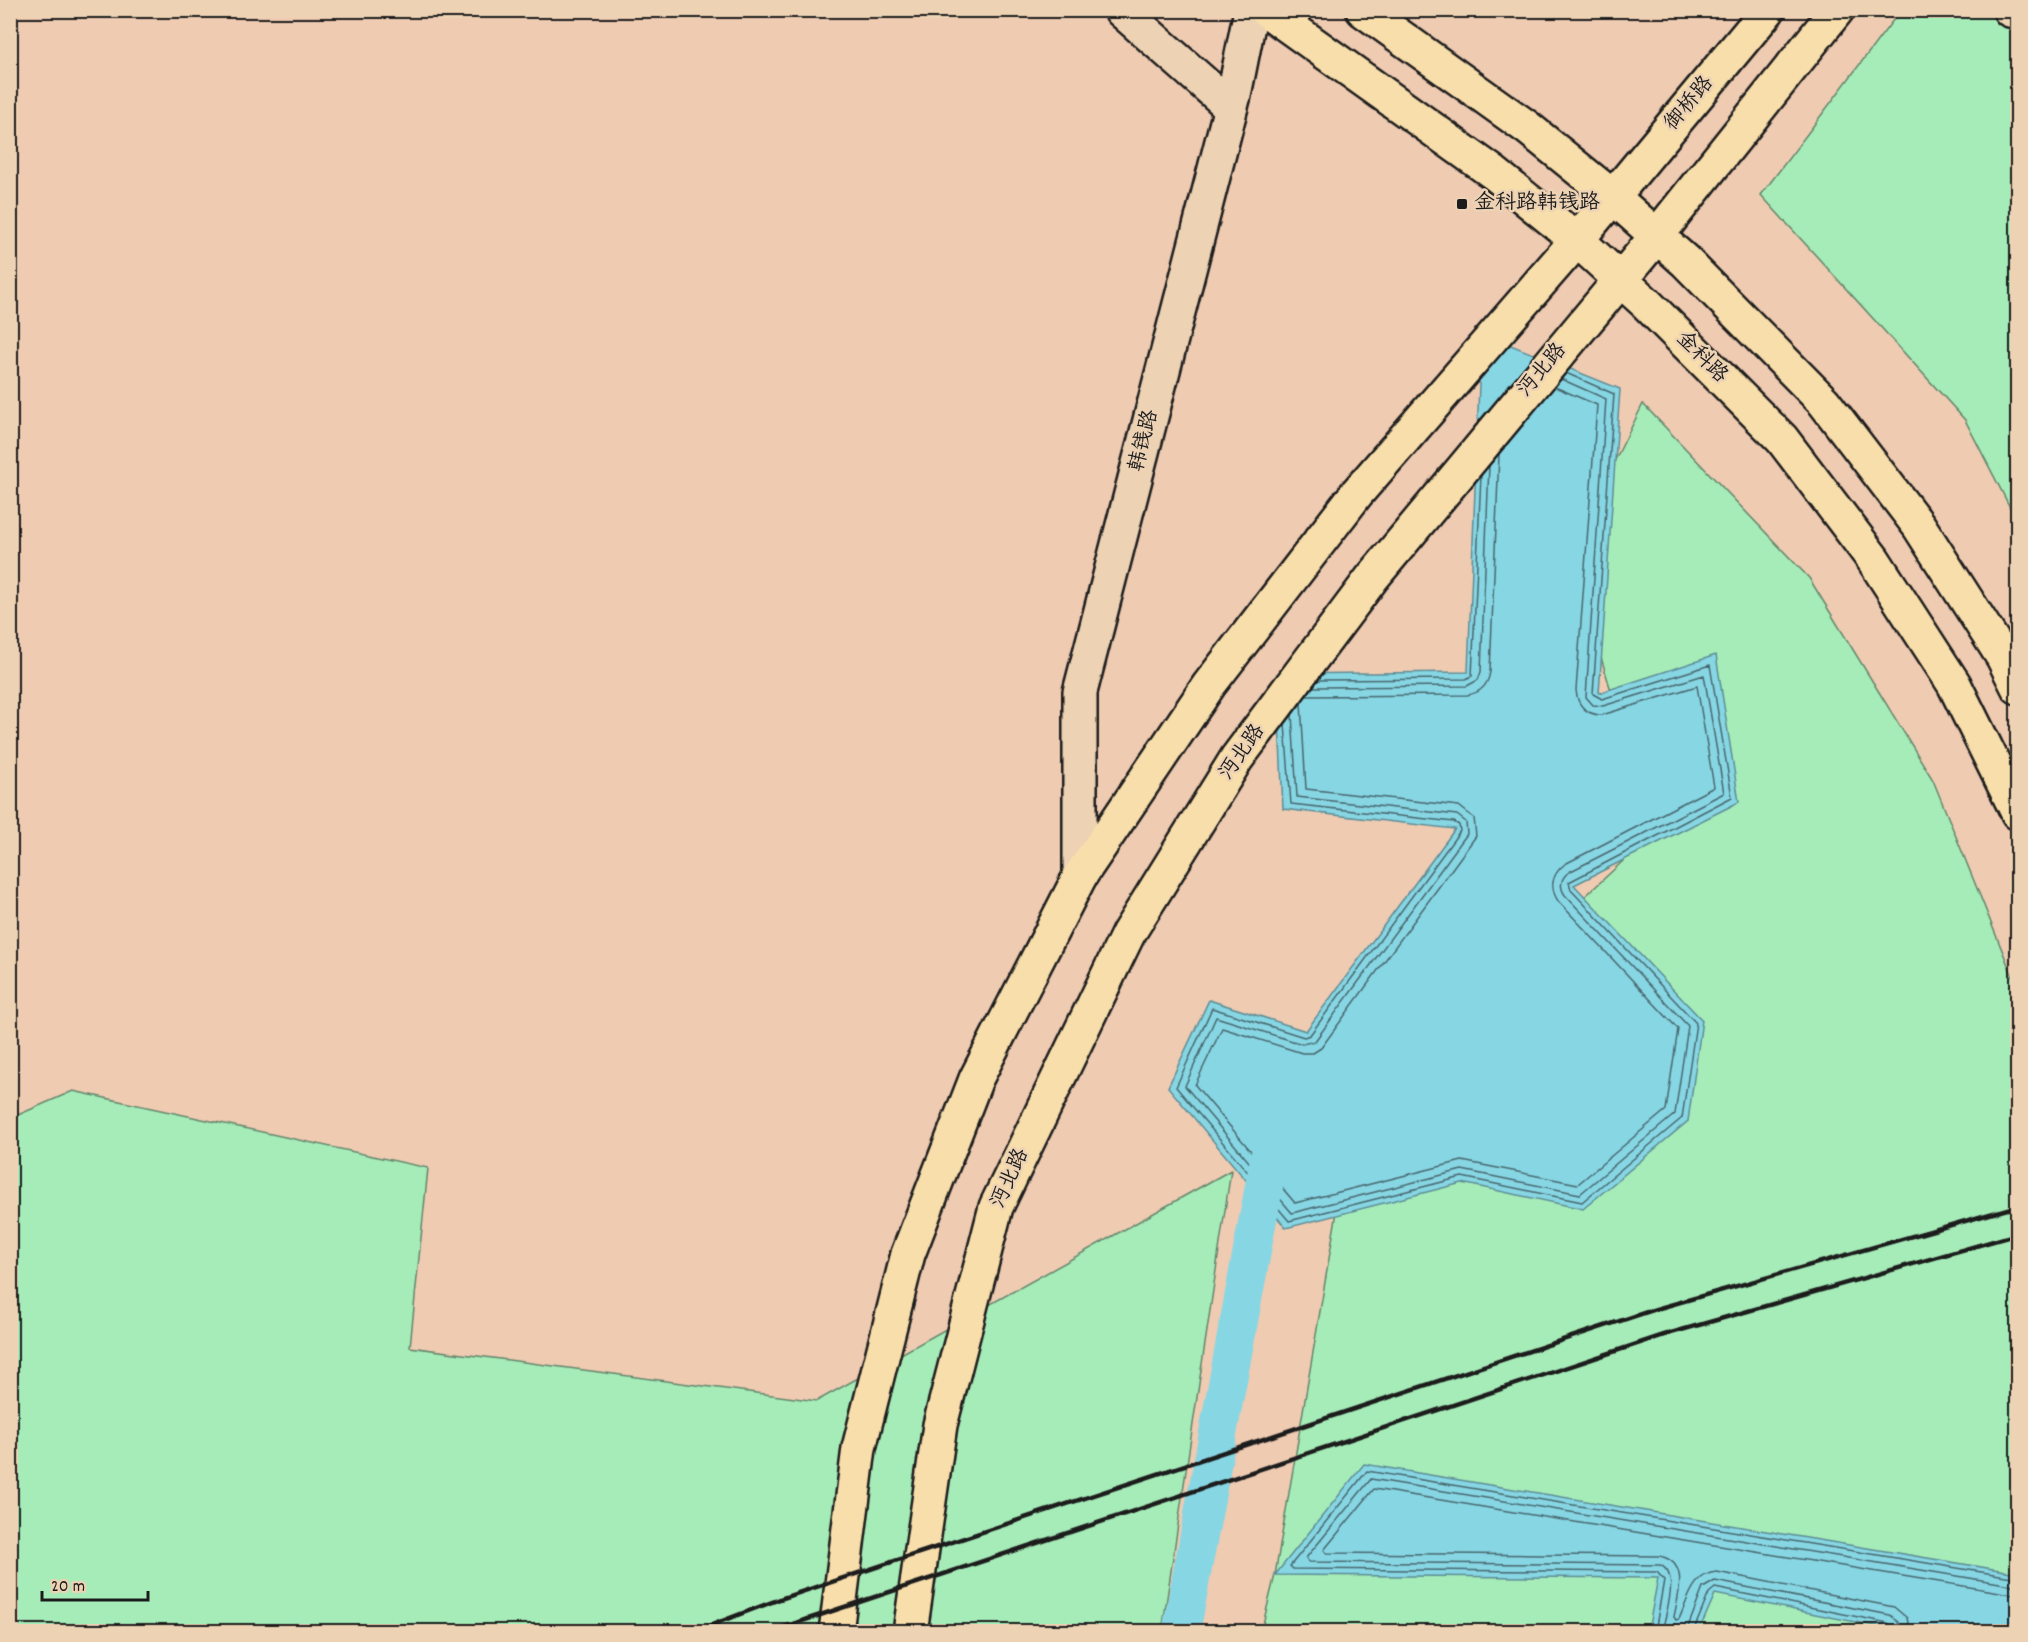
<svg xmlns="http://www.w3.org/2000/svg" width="2028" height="1642" viewBox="0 0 2028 1642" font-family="Dekko,'LXGW WenKai TC',sans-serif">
  <rect width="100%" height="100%" fill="#efcbb2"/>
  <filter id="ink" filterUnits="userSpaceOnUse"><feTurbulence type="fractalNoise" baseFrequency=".0167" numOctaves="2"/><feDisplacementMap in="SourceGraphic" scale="12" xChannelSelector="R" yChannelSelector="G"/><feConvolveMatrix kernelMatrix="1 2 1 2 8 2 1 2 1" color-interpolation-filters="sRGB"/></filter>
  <g filter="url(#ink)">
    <!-- green -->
    <path fill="#a6ecb8" stroke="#61846a" stroke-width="1.5" d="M 1900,11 L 2017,11 L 2017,521 L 1965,420 L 1761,195 Z
      M 1643,404 L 1809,578 L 1933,780 L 2017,987 L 2017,1631 L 1261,1632 L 1275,1575 L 1354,1112 L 1623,861 L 1624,734 L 1579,584 L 1601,488 Z
      M 73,1091 L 428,1168 L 410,1347 L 817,1401 L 1231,1170 L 1162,1631 L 11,1632 L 11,1118 Z"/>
    <!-- water -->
    <path fill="#87d6e4" stroke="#5c8c94" stroke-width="1.5" d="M 1481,333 L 1620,389 L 1599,693 L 1716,655 L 1739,802 L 1574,885 L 1702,1020 L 1688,1121 L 1583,1209 L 1462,1183 L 1286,1228 L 1168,1087 L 1209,1000 L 1306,1031 L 1455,829 L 1283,809 L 1277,674 L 1468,672 Z
      M 1364,1464 L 2017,1573 L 2017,1631 L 1901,1631 L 1715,1594 L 1699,1631 L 1648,1631 L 1658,1578 L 1275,1575 Z"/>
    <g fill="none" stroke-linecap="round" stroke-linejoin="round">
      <!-- shore -->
      <path stroke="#47666c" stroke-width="1.5" d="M 1318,680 L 1466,679 L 1472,676 L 1481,475
        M 1313,687 L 1467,686 L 1478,680 L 1481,672 L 1489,465
        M 1306,696 L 1467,695 C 1481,693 1488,685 1490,672 L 1499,454
        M 1301,703 L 1306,789 L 1459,806 L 1474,818 L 1476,836 L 1321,1048 L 1313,1053 L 1302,1053 L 1222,1028 L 1195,1085 L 1295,1203 L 1462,1161 L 1578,1184 L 1666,1110 L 1678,1029 L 1558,901 C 1549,887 1552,874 1565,864 L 1714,787 L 1697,686 L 1602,715 C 1586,715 1577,705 1576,690 L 1597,405 L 1555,387
        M 1292,714 L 1297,797 L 1457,815 L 1466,822 L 1467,834 L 1315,1041 L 1302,1044 L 1216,1017 L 1185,1086 L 1292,1213 L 1462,1170 L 1580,1194 L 1675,1114 L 1688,1026 L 1565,895 C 1559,886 1561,878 1569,872 L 1724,793 L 1704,675 L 1603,706 L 1593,705 L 1586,697 L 1606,399 L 1561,379
        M 1285,724 L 1291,804 L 1454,822 L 1459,825 L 1460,831 L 1310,1035 L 1304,1037 L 1212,1008 L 1176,1087 L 1289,1221 L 1462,1177 L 1582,1202 L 1682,1118 L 1696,1023 L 1571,890 L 1569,882 L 1732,797 L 1710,665 L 1602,699 L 1593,694 L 1614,394 L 1566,373
        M 1655,1632 L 1664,1580 L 1657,1572 L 1293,1569 L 1290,1566 L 1367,1471 L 2018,1578
        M 1662,1632 C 1665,1614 1681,1574 1660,1565 L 1309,1562 L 1306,1558 L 1371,1479 L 2018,1586
        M 1686,1632 L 1703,1588 L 1715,1581 L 1890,1615 L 1898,1621 L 1901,1632
        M 1693,1632 L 1709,1593 L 1715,1588 L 1888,1623 L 1894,1632
        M 1910,1632 L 1907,1618 L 1894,1607 L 1717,1572 C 1693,1573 1688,1600 1679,1619 L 1676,1620 L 1674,1617 C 1678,1595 1690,1563 1660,1556 L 1327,1553 L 1324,1550 L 1374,1489 L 2018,1595"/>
      <!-- canal -->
      <path stroke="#87d6e4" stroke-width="38" d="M 1181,1632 L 1271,1149"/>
      <defs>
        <path id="minor" d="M 1121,10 L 1231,107
          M 2010,10 L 2018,12
          M 1080,876 L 1080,692 L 1234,95 L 1251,10"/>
        <path id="major" d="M 1266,10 L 1494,173 L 1577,240 L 1646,303 L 1782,439 L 1873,559 L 1954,684 L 2018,813
          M 1363,10 L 1528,128 L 1613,197 L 1685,261 L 1824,402 L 1919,526 L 2003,657 L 2018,687
          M 836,1632 L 859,1448 L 908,1254 L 976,1079 L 1080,876 L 1209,685 L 1357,493 L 1577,240 L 1768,10
          M 910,1632 L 940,1425 L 996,1207 L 1128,934 L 1237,758 L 1372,578 L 1656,237 L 1837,10"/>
      </defs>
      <!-- minor casing -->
      <use href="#minor" stroke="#1c1c1c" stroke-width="38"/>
      <!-- major casing -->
      <use href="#major" stroke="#1c1c1c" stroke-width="38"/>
      <!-- minor -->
      <use href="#minor" stroke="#edd2b4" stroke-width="33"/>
      <!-- major -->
      <use href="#major" stroke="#f8deab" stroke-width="33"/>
      <!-- rail -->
      <path stroke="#1c1c1c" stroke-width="4.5" d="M 693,1632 L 780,1599 L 1656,1309 L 2018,1206
        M 769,1632 L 1664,1335 L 2018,1234"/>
    </g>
  </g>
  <!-- markers -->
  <rect fill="#1c1c1c" stroke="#edd2b4" stroke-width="2" x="1456" y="198" width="12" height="12" rx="3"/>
  <g text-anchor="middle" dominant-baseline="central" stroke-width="5" stroke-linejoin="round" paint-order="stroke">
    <!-- street labels -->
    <g font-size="21" fill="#1c1c1c" stroke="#edd2b4">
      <text transform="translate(1690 104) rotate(-50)">御桥路</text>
      <text transform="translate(1701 358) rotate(45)">金科路</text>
      <text transform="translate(1543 371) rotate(-50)">沔北路</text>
      <text transform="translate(1145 441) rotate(-76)">韩钱路</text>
      <text transform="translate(1243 753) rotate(-55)">沔北路</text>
      <text transform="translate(1011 1179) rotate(-66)">沔北路</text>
    </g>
    <!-- poi labels -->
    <g font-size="21" fill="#1c1c1c" stroke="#edd2b4" text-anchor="start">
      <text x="1474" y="204">金科路韩钱路</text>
    </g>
  </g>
  <!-- margin -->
  <rect width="2028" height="1642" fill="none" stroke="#edd2b4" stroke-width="36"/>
  <rect x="18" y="18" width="1992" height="1606" fill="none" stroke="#1c1c1c" stroke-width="2" filter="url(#ink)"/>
  <!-- scale -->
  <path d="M42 1591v9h106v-9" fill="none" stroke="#1c1c1c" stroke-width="3"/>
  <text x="51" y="1591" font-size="18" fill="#1c1c1c" stroke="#edd2b4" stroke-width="4.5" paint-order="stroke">20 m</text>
</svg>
